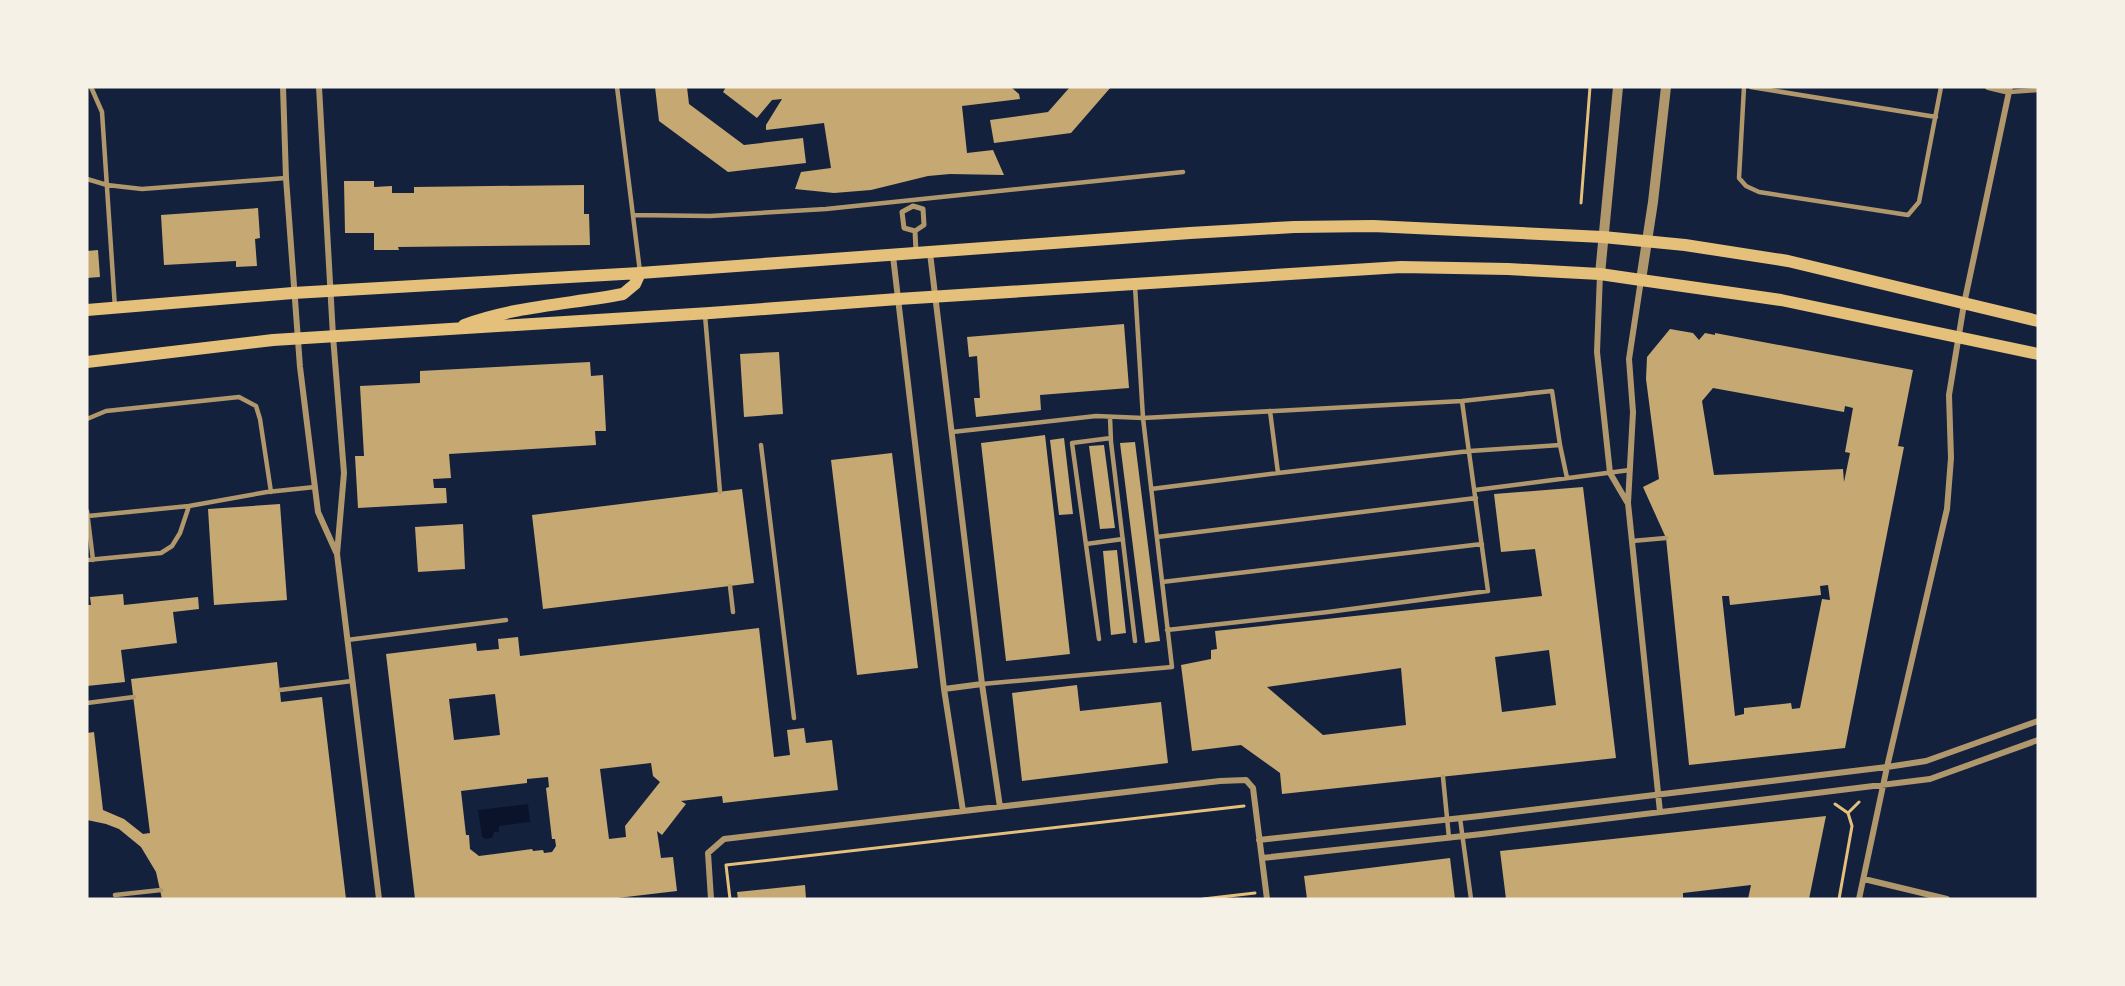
<svg xmlns="http://www.w3.org/2000/svg" width="2125" height="986" viewBox="0 0 2125 986" font-family="Poppins,sans-serif">
  <rect width="100%" height="100%" fill="#14213d"/>
  <!-- water -->
  <path fill="#0b132b" d="M 528,804 L 530,822 L 499,826 L 499,832 L 494,832 L 492,838 L 485,839 L 482,836 L 478,810 Z"/>
  <!-- building -->
  <path fill="#c6a872" fill-rule="evenodd" d="M 655,87 L 687,87 L 689,104 L 744,145 L 803,138 L 806,163 L 728,172 L 659,121 Z
    M 726,87 L 1011,87 L 1019,94 L 1020,99 L 962,106 L 967,153 L 993,150 L 1004,175 L 950,174 L 928,176 L 871,190 L 834,193 L 795,189 L 801,172 L 831,168 L 824,123 L 766,130 L 766,125 L 782,99 L 772,100 L 757,118 L 723,92 Z
    M 1070,87 L 1111,87 L 1071,133 L 994,143 L 990,120 L 1048,112 Z
    M 344,181 L 374,181 L 374,187 L 392,186 L 392,193 L 414,193 L 414,187 L 584,185 L 584,214 L 589,214 L 590,245 L 398,247 L 399,250 L 374,250 L 374,233 L 345,233 Z
    M 258,208 L 260,238 L 255,239 L 257,266 L 236,267 L 236,261 L 164,265 L 161,215 Z
    M 98,250 L 100,277 L 87,278 L 87,251 Z
    M 1124,324 L 1129,388 L 1040,395 L 1041,410 L 976,417 L 974,398 L 980,398 L 977,356 L 969,357 L 967,337 Z
    M 1670,329 L 1693,333 L 1699,340 L 1705,333 L 1715,335 L 1715,333 L 1913,370 L 1898,446 L 1904,447 L 1845,748 L 1689,765 L 1666,538 L 1643,487 L 1659,479 L 1646,379 L 1647,357 ZM 1713,388 L 1844,412 L 1845,406 L 1853,408 L 1845,452 L 1850,453 L 1844,482 L 1843,469 L 1714,475 L 1702,401 ZM 1828,585 L 1830,600 L 1822,599 L 1800,708 L 1792,709 L 1791,703 L 1744,708 L 1744,714 L 1735,716 L 1722,596 L 1729,596 L 1730,605 L 1821,595 L 1820,586 Z
    M 779,352 L 783,414 L 744,417 L 740,354 Z
    M 590,362 L 591,376 L 603,375 L 606,431 L 595,431 L 596,445 L 449,454 L 451,478 L 433,479 L 434,488 L 446,488 L 447,503 L 358,508 L 355,456 L 364,456 L 360,386 L 420,383 L 420,371 Z
    M 1045,435 L 1070,654 L 1006,661 L 981,443 Z
    M 1064,438 L 1073,514 L 1059,515 L 1050,440 Z
    M 1135,442 L 1160,641 L 1145,643 L 1120,443 Z
    M 1104,445 L 1115,528 L 1100,529 L 1089,446 Z
    M 892,453 L 918,668 L 857,675 L 831,460 Z
    M 1583,487 L 1616,758 L 1282,794 L 1280,773 L 1241,745 L 1192,751 L 1181,665 L 1211,659 L 1211,650 L 1217,649 L 1215,631 L 1542,596 L 1535,549 L 1501,552 L 1494,494 ZM 1549,650 L 1556,705 L 1502,712 L 1495,657 ZM 1401,668 L 1406,725 L 1323,735 L 1267,687 Z
    M 742,489 L 754,583 L 543,609 L 532,515 Z
    M 280,504 L 287,600 L 214,605 L 208,509 Z
    M 463,524 L 465,569 L 418,572 L 415,527 Z
    M 1117,550 L 1126,633 L 1111,635 L 1103,551 Z
    M 123,594 L 124,605 L 198,597 L 199,609 L 173,612 L 177,643 L 121,650 L 125,682 L 87,686 L 87,605 L 91,605 L 90,597 Z
    M 759,628 L 774,757 L 790,755 L 787,730 L 804,728 L 806,743 L 832,740 L 838,790 L 723,803 L 722,796 L 681,801 L 686,804 L 662,835 L 657,831 L 661,858 L 673,857 L 677,891 L 609,899 L 415,899 L 386,654 L 476,643 L 477,651 L 499,649 L 498,639 L 518,637 L 520,656 ZM 495,694 L 500,735 L 454,740 L 449,699 ZM 651,763 L 653,776 L 660,782 L 625,826 L 626,837 L 609,839 L 600,769 ZM 548,777 L 549,787 L 546,788 L 552,839 L 555,839 L 556,846 L 552,852 L 544,853 L 543,850 L 533,851 L 532,849 L 479,856 L 470,849 L 469,835 L 466,835 L 461,791 L 527,783 L 527,779 Z
    M 277,662 L 281,702 L 322,697 L 346,899 L 162,899 L 156,872 L 141,847 L 119,829 L 106,824 L 87,820 L 87,733 L 94,732 L 103,810 L 124,819 L 143,834 L 150,833 L 131,679 Z
    M 1077,685 L 1080,711 L 1161,702 L 1168,763 L 1022,781 L 1012,693 Z
    M 1826,816 L 1809,899 L 1748,899 L 1751,885 L 1683,893 L 1683,899 L 1506,899 L 1500,851 Z
    M 1450,858 L 1455,899 L 1307,899 L 1304,876 Z
    M 805,885 L 806,899 L 738,899 L 737,892 Z"/>
  <g fill="none" stroke-linecap="round" stroke-linejoin="round">
    <!-- path -->
    <path stroke="#e5c07b" stroke-width="3" d="M 1581,203 L 1590,87
      M 1835,804 L 1848,813 L 1852,826 L 1839,899
      M 1848,813 L 1859,802
      M 730,899 L 726,865 L 1244,806
      M 1203,899 L 1255,893"/>
    <!-- service -->
    <path stroke="#b1986c" stroke-width="4.5" d="M 91,87 L 102,112 L 115,308
      M 617,87 L 640,272
      M 1744,87 L 1739,178 L 1746,186 L 1759,192 L 1908,215 L 1919,202 L 1941,87
      M 1751,87 L 1936,117
      M 2009,92 L 2038,90
      M 87,179 L 107,185 L 142,189 L 286,178
      M 633,215 L 710,216 L 826,209 L 1183,172
      M 705,315 L 720,492
      M 1110,417 L 1111,442 L 1135,641
      M 87,419 L 106,411 L 239,397 L 256,406 L 260,419 L 271,492
      M 952,432 L 1096,416 L 1143,418 L 1462,401 L 1488,591 L 1328,612 L 1167,630
      M 761,445 L 794,718
      M 1560,445 L 1567,478
      M 1278,473 L 1470,451 L 1560,445 L 1552,391 L 1462,401
      M 1151,489 L 1278,473 L 1270,411
      M 1475,490 L 1630,470
      M 87,511 L 93,560
      M 88,516 L 189,506
      M 1157,537 L 1476,498
      M 1632,541 L 1666,538
      M 1086,544 L 1123,539
      M 87,560 L 161,553 L 172,546 L 180,533 L 189,506 L 267,492 L 315,487
      M 1162,582 L 1482,544
      M 730,586 L 733,612
      M 1099,639 L 1072,443 L 1111,438
      M 347,640 L 506,620
      M 982,684 L 1172,667 L 1143,418 L 1135,286
      M 280,690 L 352,681
      M 87,703 L 134,697
      M 1443,777 L 1449,838
      M 1460,818 L 1471,899
      M 115,895 L 161,890"/>
    <!-- pedestrian -->
    <path stroke="#b1986c" stroke-width="5" d="M 913,206 L 923,209 L 924,225 L 915,231 L 904,228 L 902,212 Z
      M 915,231 L 916,252"/>
    <!-- minor -->
    <path stroke="#b1986c" stroke-width="6" d="M 283,87 L 286,178 L 300,367 L 318,512 L 336,552
      M 319,87 L 333,336 L 344,473 L 337,554 L 379,899
      M 1988,87 L 2009,92
      M 930,253 L 982,684 L 1000,807
      M 893,256 L 944,689 L 963,811
      M 1600,274 L 1597,352 L 1610,473 L 1627,502
      M 1641,280 L 1629,359 L 1633,412 L 1628,503 L 1660,812
      M 944,689 L 982,684
      M 1259,840 L 1480,816 L 1887,767 L 1926,761 L 2038,721
      M 1262,858 L 1482,834 L 1930,779 L 2038,740
      M 1864,879 L 1947,899
      M 711,899 L 708,853 L 724,839 L 1220,781 L 1246,780 L 1253,788 L 1267,899
      M 1859,899 L 1887,767 L 1947,509 L 1951,458 L 1949,395 L 1964,304 L 2010,87"/>
    <!-- tertiary -->
    <path stroke="#b1986c" stroke-width="10" d="M 1600,274 L 1618,87
      M 1641,280 L 1653,202 L 1666,87"/>
    <!-- secondary -->
    <path stroke="#e5c07b" stroke-width="12" d="M 87,310 L 293,293 L 640,273 L 1190,233 L 1294,227 L 1373,226 L 1603,237 L 1685,245 L 1788,261 L 2038,321
      M 464,325 C 515,306 571,304 623,294 L 635,284 L 640,273
      M 87,362 L 273,340 L 710,313 L 898,299 L 1401,267 L 1508,269 L 1600,274 L 1641,280 L 1781,300 L 2038,354"/>
  </g>
  <!-- border -->
  <rect width="2125" height="986" fill="none" stroke="#f6f1e7" stroke-width="177"/>
</svg>
